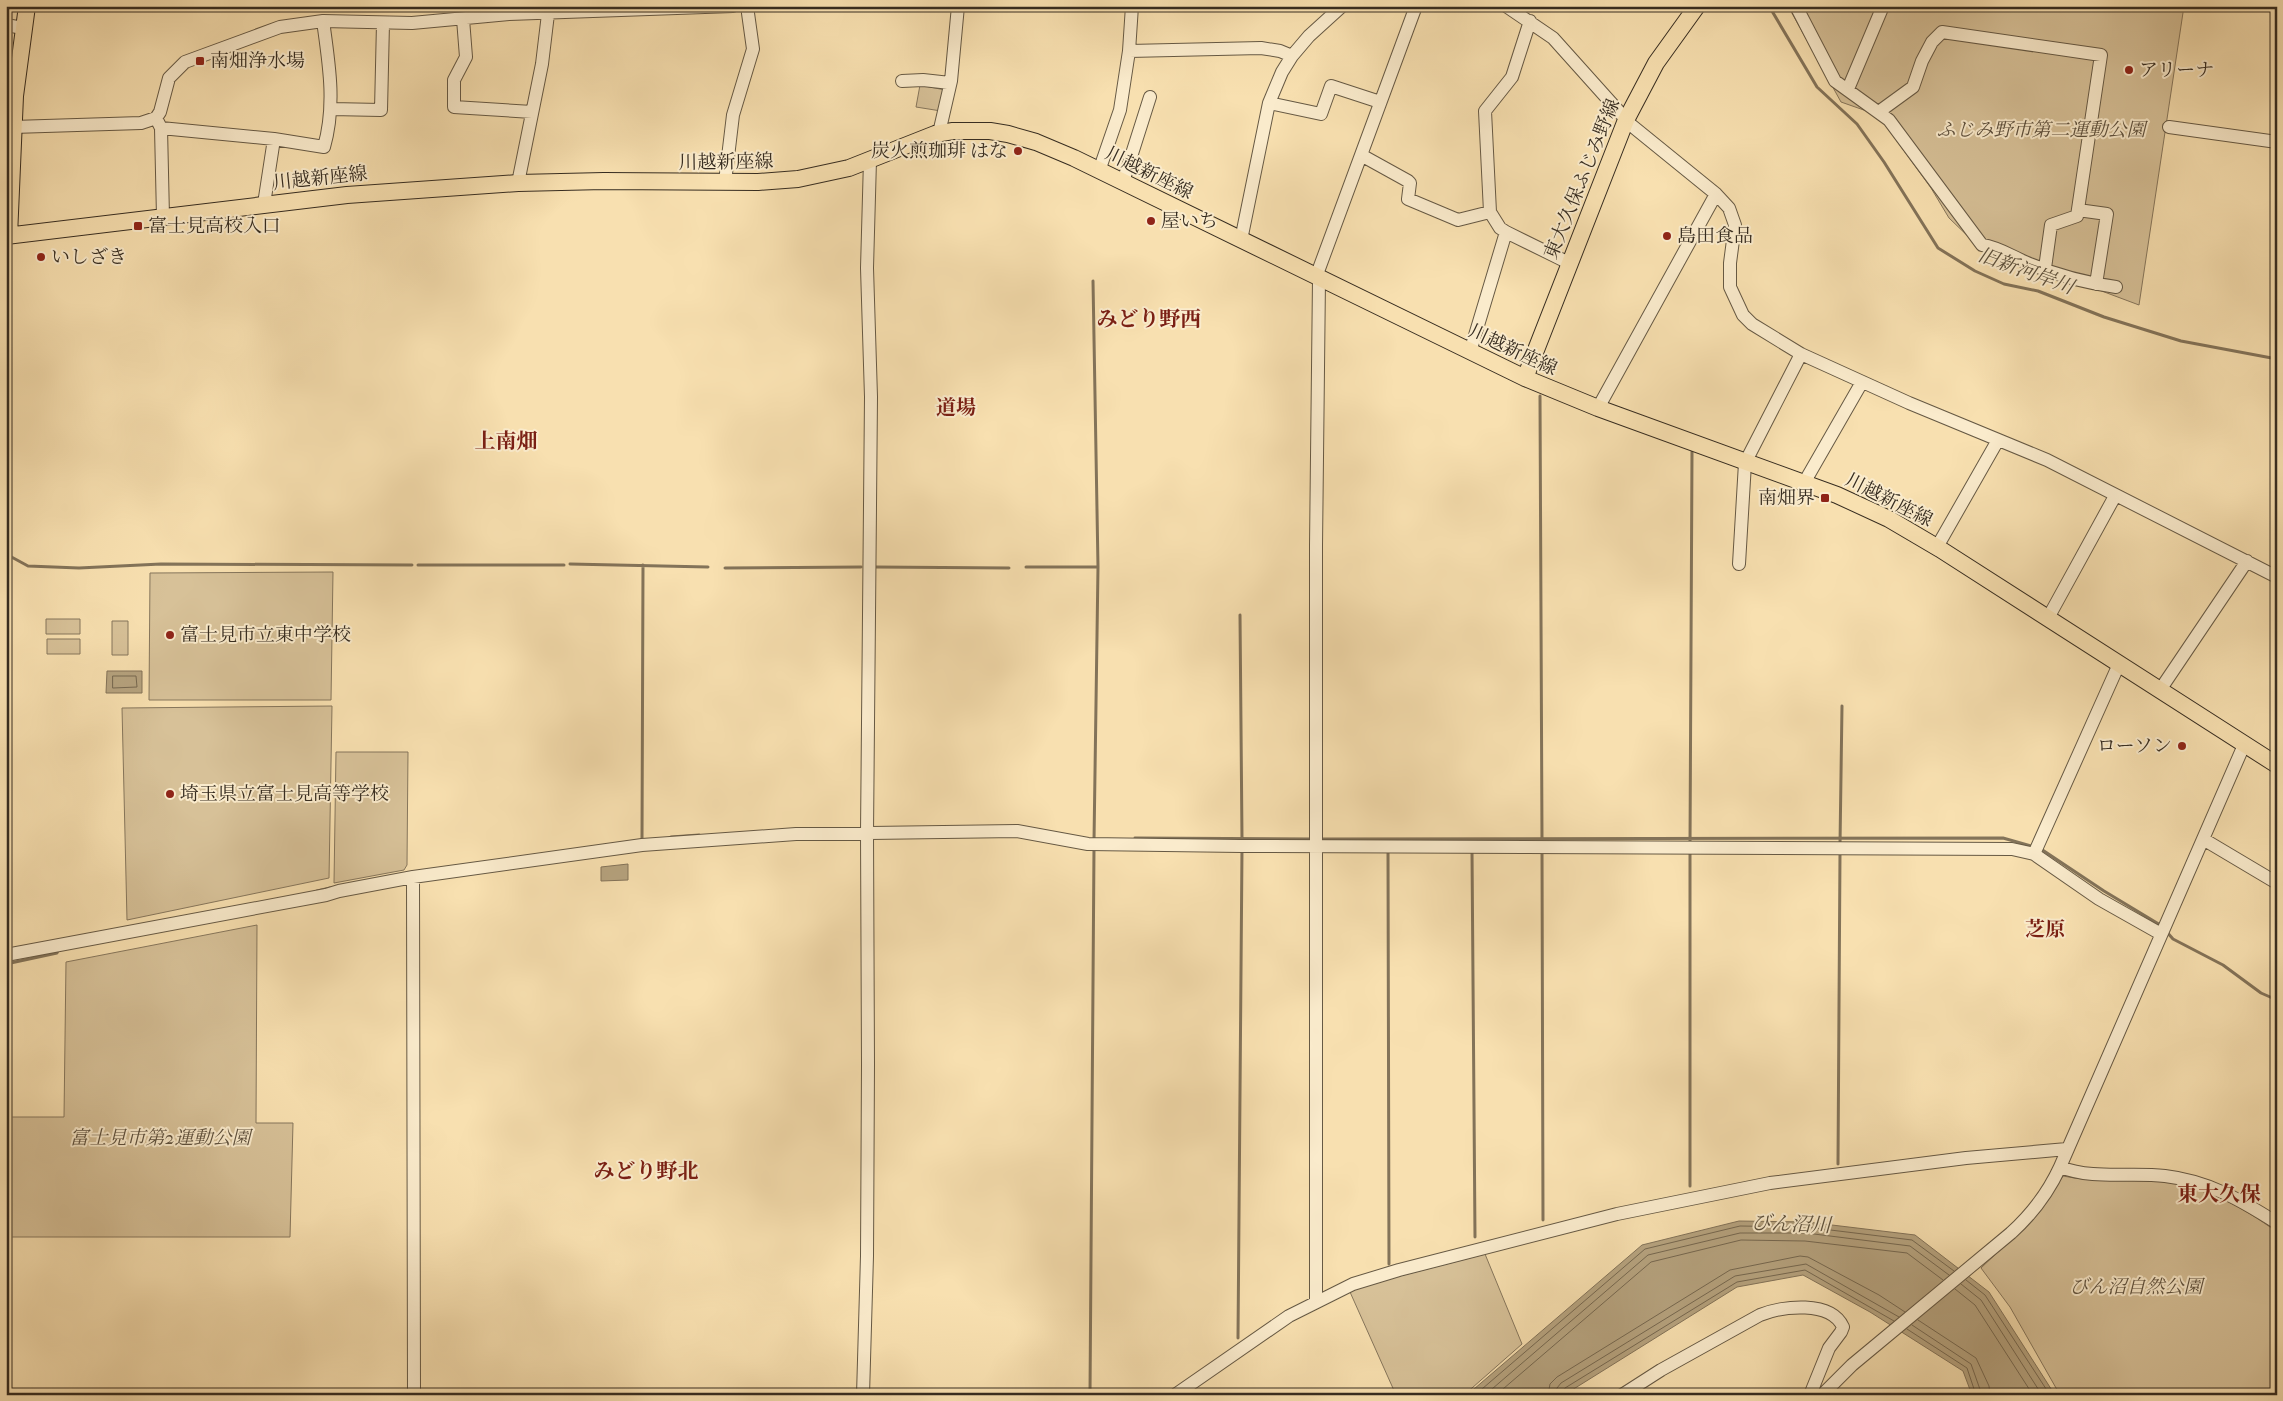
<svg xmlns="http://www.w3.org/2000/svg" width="2283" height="1401" viewBox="0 0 2283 1401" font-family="'IM FELL French Canon','Noto Serif JP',serif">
  <rect width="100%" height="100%" fill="#f8e0b0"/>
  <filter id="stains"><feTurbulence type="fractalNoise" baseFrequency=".004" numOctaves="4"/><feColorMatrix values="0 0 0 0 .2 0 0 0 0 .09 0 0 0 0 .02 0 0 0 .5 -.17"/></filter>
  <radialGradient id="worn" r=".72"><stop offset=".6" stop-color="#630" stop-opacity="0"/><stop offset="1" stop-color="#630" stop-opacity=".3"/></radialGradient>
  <!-- green -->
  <path fill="#d7c198" stroke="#86765c" d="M 1788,6 L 2184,6 L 2139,305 L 2091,287 L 2004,262 L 1975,243 L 1949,218 L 1931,188 L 1878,115 L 1841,102 Z
    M 920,85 L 945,90 L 941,111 L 916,107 Z
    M 333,572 L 331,700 L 149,700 L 150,573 Z
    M 46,619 L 80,619 L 80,634 L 46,634 Z
    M 112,621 L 128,621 L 128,655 L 112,655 Z
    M 47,639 L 80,639 L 80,654 L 47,654 Z
    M 332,706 L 329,878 L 127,920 L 122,708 Z
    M 336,752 L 408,752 L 407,865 L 404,870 L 334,883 Z
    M 257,925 L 256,1123 L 293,1123 L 290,1237 L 6,1237 L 6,1117 L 64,1117 L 66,962 Z
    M 2063,1176 C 2095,1183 2127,1178 2159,1181 C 2203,1185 2241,1206 2277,1232 L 2277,1395 L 2060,1395 L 2010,1307 L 1981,1268 L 2038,1214 Z
    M 1485,1254 L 1522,1344 L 1464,1395 L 1396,1395 L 1350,1292 L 1361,1286 Z"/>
  <!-- water -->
  <path fill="#b6a37f" stroke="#837359" d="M 107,671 L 142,671 L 142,693 L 106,693 Z
    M 628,864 L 628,880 L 601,881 L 601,867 Z
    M 1739,1221 L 1807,1222 L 1915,1235 L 1989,1292 L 2055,1395 L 1972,1395 L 1963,1371 L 1870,1312 L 1803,1275 L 1737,1287 L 1564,1395 L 1467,1395 L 1642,1245 Z"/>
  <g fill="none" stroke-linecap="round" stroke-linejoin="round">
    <!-- shore -->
    <path stroke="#766850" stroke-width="1" d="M 113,676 L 136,676 L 137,687 L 113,688 Z
      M 1966,1280 L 1985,1295 L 2050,1395
      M 1961,1284 L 1981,1300 L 2042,1395
      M 1955,1289 L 1975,1305 L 2033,1395
      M 1918,1320 L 1976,1358 L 1989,1386 L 1990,1395
      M 1912,1325 L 1971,1364 L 1982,1395
      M 1907,1329 L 1967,1368 L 1976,1395
      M 1475,1395 L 1645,1249 L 1740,1226 L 1806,1227 L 1912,1240 L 1954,1271
      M 1485,1395 L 1648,1255 L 1740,1233 L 1806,1233 L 1910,1246 L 1949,1275
      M 1496,1395 L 1651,1262 L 1741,1240 L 1805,1241 L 1907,1253 L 1943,1280
      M 1548,1395 L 1550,1384 L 1557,1377 L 1730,1270 L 1800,1256 L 1808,1257 L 1879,1295 L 1905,1312
      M 1555,1395 L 1557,1388 L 1561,1383 L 1735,1276 L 1806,1264 L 1899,1317
      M 1562,1395 L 1565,1388 L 1737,1282 L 1805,1270 L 1894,1321"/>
    <!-- stream -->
    <path stroke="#837359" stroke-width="3" d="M 1769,6 L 1817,87 L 1857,124 L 1884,162 L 1938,248 L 1975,271 L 2004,284 L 2038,291 L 2104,317 L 2181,341 L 2277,359
      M 1093,281 L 1098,567 L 1094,841
      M 1540,396 L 1542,839
      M 6,554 L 28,566 L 79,568 L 161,564 L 412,565
      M 570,564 L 708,567
      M 418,565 L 564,565
      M 875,567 L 1009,568
      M 1026,567 L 1098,567
      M 725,568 L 861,567
      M 1240,615 L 1242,839
      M 671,837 L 699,835
      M 1135,838 L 1314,839
      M 1320,839 L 2003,838 L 2035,847
      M 642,842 L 643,565
      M 1690,845 L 1692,452
      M 1840,845 L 1842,706
      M 2041,849 L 2104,891 L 2162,926
      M 1388,850 L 1389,1264
      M 1542,850 L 1543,1220
      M 1472,851 L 1475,1237
      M 317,891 L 330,888
      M 2166,931 L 2173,939 L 2223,965 L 2261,993 L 2277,1000
      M 6,964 L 57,953 L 59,948
      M 1838,1164 L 1840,852
      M 1690,1186 L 1690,851
      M 1238,1338 L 1242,848
      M 1090,1395 L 1094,847"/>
    <defs>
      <path id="minor" d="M 1506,6 L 1553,38 L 1631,125 L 1716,194 L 1729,208 L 1735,225 L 1730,263 L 1730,287 L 1743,315 L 1752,324 L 1801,354 L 1909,403 L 2047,460 L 2277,577
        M 1796,6 L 1835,81 L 1889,120 L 1982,245 C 1998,247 2011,256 2025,262 C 2053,274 2086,283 2116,287
        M 463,19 L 466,57 L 454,80 L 454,107 L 532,112
        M 1530,21 L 1512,77 L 1485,111 L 1490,212 L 1500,228 L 1506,232 L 1569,263
        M 6,25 L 23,28
        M 1129,51 L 1261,48 L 1280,51 L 1292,56
        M 902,81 L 923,80 L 950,83
        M 1848,89 L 1883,6
        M 1269,103 L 1321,114 L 1331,86 L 1380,102
        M 331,109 L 381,110 L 383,23
        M 1880,111 L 1913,87 L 1922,61 L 1932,42 L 1942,32 L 2101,55 L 2077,216 L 2051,225 L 2045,268
        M 157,120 L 161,128 L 163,217
        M 13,127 L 141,123 L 156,118 L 160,112 L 169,78 L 185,62 L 280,27 L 323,21 L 412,23 L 509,14 L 733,6
        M 2169,127 L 2277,142
        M 161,128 L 274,139 L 264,204
        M 939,133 L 951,81 L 958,6
        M 274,139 L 324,147 C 336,105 329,64 323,21
        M 1361,155 L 1408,181 L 1410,183 L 1408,199 L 1458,220 L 1490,212
        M 1099,171 L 1120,110 L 1129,51 L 1132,6
        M 725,182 L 733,115 L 753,49 L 747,6
        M 1123,182 L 1150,97
        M 518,183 L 542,64 L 548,14
        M 2078,210 L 2107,214 L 2096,284
        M 1241,240 L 1269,103 L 1282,72 L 1292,56 L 1309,36 L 1342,6
        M 1316,277 L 1416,6
        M 1470,352 L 1506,232
        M 1598,408 L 1716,194
        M 1804,483 L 1862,382
        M 1937,547 L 1998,440
        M 1739,564 L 1745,463 L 1801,354
        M 2048,618 L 2115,496
        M 2160,690 L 2247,561
        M 2203,839 L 2277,883
        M 2034,854 L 2119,664
        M 413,877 L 414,1395
        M 6,955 L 326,895 L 339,891 L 413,877 L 642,845 L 796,834 L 1017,831 L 1088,844 L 1241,846 L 2012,849 L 2034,854 L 2099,899 L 2161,934
        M 2060,1167 C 2094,1180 2129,1172 2165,1176 C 2208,1181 2241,1200 2277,1223
        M 1316,1302 L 1316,546 L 1319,279
        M 863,1395 L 867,1256 L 868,1064 L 867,833 L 871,397 L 867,268 L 870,160
        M 1175,1395 L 1289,1316 L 1353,1284 L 1399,1270 L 1617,1214 L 1770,1183 L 1966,1158 L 2067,1149
        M 1622,1395 L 1661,1370 L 1760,1315 C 1782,1306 1831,1300 1843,1327 L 1841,1332 L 1829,1348 L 1810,1395
        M 1822,1395 L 1852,1365 L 2011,1233 C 2032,1214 2048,1193 2060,1167 L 2244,745"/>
      <path id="major" d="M 6,236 L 347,195 L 518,183 L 604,181 L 758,182 L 798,179 L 849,168 L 935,134 L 953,131 L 990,131 L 1008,134 L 1036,142 L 1074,158 L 1525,378 L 1598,408 L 1837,495 L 1889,519 L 1940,549 L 2277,765
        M 9,236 L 15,96 L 27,6
        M 1525,378 L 1626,120 L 1656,63 L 1697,6"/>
    </defs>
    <!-- minor casing -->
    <use href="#minor" stroke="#665944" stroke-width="14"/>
    <!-- major casing -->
    <use href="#major" stroke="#362c20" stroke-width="18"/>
    <!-- minor -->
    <use href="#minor" stroke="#faebcc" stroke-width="12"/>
    <!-- major -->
    <use href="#major" stroke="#f8e0b0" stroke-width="16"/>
  </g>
  <!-- markers -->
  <g fill="#8f2418" stroke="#faebcc" stroke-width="2">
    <rect x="195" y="56" width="10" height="10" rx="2.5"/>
    <circle cx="2129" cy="70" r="5"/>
    <circle cx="1018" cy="151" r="5"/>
    <circle cx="1151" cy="221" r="5"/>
    <rect x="133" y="221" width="10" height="10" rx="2.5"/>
    <circle cx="1667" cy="236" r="5"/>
    <circle cx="41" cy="257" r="5"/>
    <rect x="1820" y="493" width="10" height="10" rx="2.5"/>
    <circle cx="170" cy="635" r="5"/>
    <circle cx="2182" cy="746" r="5"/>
    <circle cx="170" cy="794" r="5"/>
  </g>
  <g text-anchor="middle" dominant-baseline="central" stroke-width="4" stroke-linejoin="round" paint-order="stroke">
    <!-- poi labels -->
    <g font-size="19" fill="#362c20" stroke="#faebcc" text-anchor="start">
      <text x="210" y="61">南畑浄水場</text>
      <text x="2139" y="70">アリーナ</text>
      <text x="1008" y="151" text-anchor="end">炭火煎珈琲 はな</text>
      <text x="1161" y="221">屋いち</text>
      <text x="148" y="226">富士見高校入口</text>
      <text x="1677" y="236">島田食品</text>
      <text x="51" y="257">いしざき</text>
      <text x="1815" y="498" text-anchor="end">南畑界</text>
      <text x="180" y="635">富士見市立東中学校</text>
      <text x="2172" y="746" text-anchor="end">ローソン</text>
      <text x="180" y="794">埼玉県立富士見高等学校</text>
    </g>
    <!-- park labels -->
    <g font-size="19" font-style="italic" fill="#5e513e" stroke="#faebcc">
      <text x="2041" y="130">ふじみ野市第二運動公園</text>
      <text x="160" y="1138">富士見市第2運動公園</text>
      <text x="2136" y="1287">びん沼自然公園</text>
    </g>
    <!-- street labels -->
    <g font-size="19" fill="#362c20" stroke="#faebcc">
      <text transform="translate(726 162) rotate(-1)">川越新座線</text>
      <text transform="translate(1149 173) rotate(26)">川越新座線</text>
      <text transform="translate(320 178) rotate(-6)">川越新座線</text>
      <text transform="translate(1582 179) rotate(-68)">東大久保ふじみ野線</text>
      <text transform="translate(1513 350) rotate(25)">川越新座線</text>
      <text transform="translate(1889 500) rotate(27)">川越新座線</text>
    </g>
    <!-- water labels -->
    <g font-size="20" font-style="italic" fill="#5c503c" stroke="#faebcc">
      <text transform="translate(2026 271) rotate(20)">旧新河岸川</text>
      <text transform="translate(1791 1224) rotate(2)">びん沼川</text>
    </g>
    <!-- neighbourhood labels -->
    <g font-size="20" font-weight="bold" fill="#7a1f14" stroke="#faebcc">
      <text x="956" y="407">道場</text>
      <text x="2045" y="929">芝原</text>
    </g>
    <!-- quarter labels -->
    <g font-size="21" font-weight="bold" fill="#7a1f14" stroke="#faebcc">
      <text x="1149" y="319">みどり野西</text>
      <text x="506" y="441">上南畑</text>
      <text x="646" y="1171">みどり野北</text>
      <text x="2219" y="1194">東大久保</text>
    </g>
  </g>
  <!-- margin -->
  <rect width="2283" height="1401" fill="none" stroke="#f8e0b0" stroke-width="25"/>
  <rect x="8" y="8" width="2268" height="1386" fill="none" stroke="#362c20" stroke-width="2.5"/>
  <rect x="12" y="12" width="2258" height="1376" fill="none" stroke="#362c20"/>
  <rect width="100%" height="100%" filter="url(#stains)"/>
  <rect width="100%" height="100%" fill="url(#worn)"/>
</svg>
